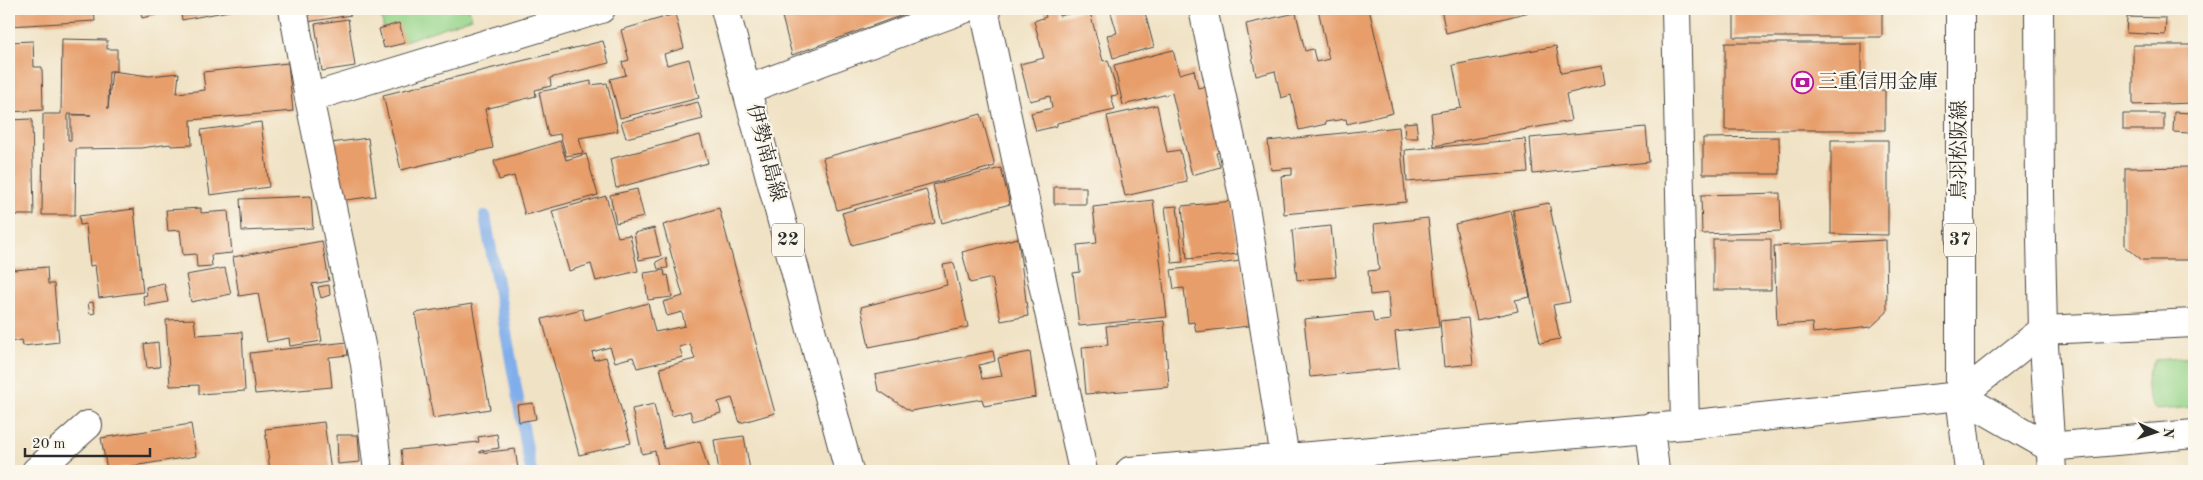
<svg xmlns="http://www.w3.org/2000/svg" width="2203" height="480" viewBox="0 0 2203 480" font-family="'Old Standard TT','Noto Serif JP',serif">
  <rect width="100%" height="100%" fill="#fbf7ec"/>
  <filter id="ink" filterUnits="userSpaceOnUse"><feTurbulence type="fractalNoise" baseFrequency=".02" numOctaves="2"/><feDisplacementMap in="SourceGraphic" scale="10" xChannelSelector="R" yChannelSelector="G"/><feConvolveMatrix kernelMatrix="1 2 1 2 8 2 1 2 1" color-interpolation-filters="sRGB"/></filter>
  <filter id="wash" filterUnits="userSpaceOnUse"><feTurbulence type="fractalNoise" baseFrequency=".0096" numOctaves="4" result="noise"/><feDisplacementMap in="SourceGraphic" scale="20" xChannelSelector="R" yChannelSelector="G"/><feGaussianBlur stdDeviation="1.12" result="paint"/><feColorMatrix in="noise" values="0 0 0 0 0 0 0 0 0 0 0 0 0 0 0 0 0 1.4 0 .05"/><feComposite in="paint" operator="in"/></filter>
  <g filter="url(#wash)">
    <rect width="100%" height="100%" fill="#f0e2c4"/>
    <!-- green -->
    <path fill="#97d58b" stroke="#61805b" d="M 380,9 L 469,9 L 472,18 L 387,47 Z
      M 2194,357 L 2194,407 L 2156,410 C 2143,395 2145,375 2155,360 Z"/>
    <g fill="none" stroke-linecap="round" stroke-linejoin="round">
      <!-- stream -->
      <path stroke="#80aeea" stroke-width="12" d="M 485,216 L 531,471"/>
    </g>
    <g id="blocks">
      <!-- building -->
      <path fill="#e79e6b" fill-rule="evenodd" d="M 9,9 L 94,9 L 95,21 L 9,26 Z
        M 140,9 L 170,9 L 171,11 L 142,18 Z
        M 180,9 L 234,9 L 234,10 L 182,20 Z
        M 305,9 L 350,9 L 351,15 L 307,22 Z
        M 780,9 L 919,9 L 792,55 Z
        M 1052,9 L 1058,9 L 1059,16 L 1089,9 L 1103,61 L 1108,60 L 1118,95 L 1111,96 L 1115,110 L 1057,123 L 1057,126 L 1036,131 L 1031,113 L 1052,108 L 1050,96 L 1030,101 L 1020,64 L 1044,58 L 1034,21 L 1046,17 L 1044,11 Z
        M 1110,9 L 1144,9 L 1154,47 L 1113,58 L 1107,35 L 1117,33 Z
        M 1260,9 L 1274,9 L 1262,13 Z
        M 1318,9 L 1369,9 L 1393,113 L 1347,124 L 1346,119 L 1325,122 L 1326,124 L 1299,130 L 1291,95 L 1281,98 L 1275,71 L 1256,76 L 1246,24 L 1296,13 L 1305,51 L 1313,49 L 1316,62 L 1329,59 Z
        M 1441,9 L 1541,9 L 1446,33 Z
        M 1734,9 L 1882,9 L 1882,37 L 1734,37 Z
        M 675,14 L 684,48 L 664,54 L 667,65 L 689,59 L 699,98 L 620,118 L 610,79 L 626,75 L 622,62 L 629,60 L 621,30 Z
        M 2127,17 L 2166,18 L 2165,35 L 2126,33 Z
        M 348,19 L 355,66 L 322,71 L 315,24 Z
        M 399,23 L 405,43 L 384,48 L 379,29 Z
        M 62,39 L 107,40 L 107,49 L 117,49 L 117,71 L 112,71 L 149,76 L 179,73 L 177,93 L 205,90 L 203,72 L 288,63 L 293,111 L 191,120 L 192,145 L 171,146 L 170,144 L 141,148 L 76,149 L 75,215 L 42,215 L 43,114 L 61,114 ZM 109,71 L 112,71 L 108,109 ZM 68,114 L 91,115 L 71,115 L 71,140 L 68,140 Z
        M 33,41 L 34,67 L 42,67 L 43,110 L 9,112 L 9,42 Z
        M 603,41 L 609,63 L 550,78 L 551,86 L 535,90 L 536,96 L 485,109 L 493,148 L 401,170 L 383,95 Z
        M 1725,43 L 1861,43 L 1861,91 L 1885,90 L 1885,130 L 1725,130 Z
        M 2133,45 L 2194,45 L 2194,103 L 2133,105 Z
        M 1556,46 L 1561,73 L 1602,66 L 1605,84 L 1566,94 L 1571,121 L 1434,146 L 1431,113 L 1461,108 L 1453,65 Z
        M 1173,50 L 1179,74 L 1194,70 L 1198,88 L 1207,86 L 1223,151 L 1216,153 L 1220,167 L 1192,175 L 1172,93 L 1123,105 L 1114,65 Z
        M 591,81 L 591,85 L 607,83 L 618,131 L 579,138 L 583,153 L 566,156 L 560,134 L 548,136 L 539,92 Z
        M 698,102 L 703,119 L 626,138 L 621,122 Z
        M 1157,105 L 1167,152 L 1180,150 L 1187,182 L 1125,196 L 1107,116 Z
        M 2174,112 L 2191,113 L 2190,133 L 2173,132 Z
        M 981,114 L 995,166 L 837,210 L 823,158 Z
        M 2123,114 L 2164,114 L 2164,130 L 2123,130 Z
        M 32,119 L 34,215 L 9,215 L 9,120 Z
        M 261,122 L 269,187 L 210,195 L 201,130 Z
        M 1416,122 L 1418,138 L 1405,138 L 1404,123 Z
        M 1399,127 L 1406,202 L 1284,214 L 1281,176 L 1292,175 L 1292,168 L 1271,170 L 1268,141 Z
        M 1646,127 L 1649,162 L 1533,174 L 1530,138 Z
        M 700,135 L 708,163 L 616,188 L 610,159 Z
        M 1779,137 L 1780,174 L 1703,174 L 1703,138 Z
        M 368,138 L 376,196 L 339,201 L 331,143 Z
        M 1525,139 L 1528,172 L 1407,182 L 1405,150 Z
        M 1831,140 L 1888,140 L 1888,235 L 1831,234 Z
        M 560,141 L 566,160 L 586,154 L 598,195 L 525,215 L 514,176 L 499,180 L 494,161 Z
        M 2194,167 L 2194,260 L 2142,260 L 2125,246 L 2125,168 Z
        M 1001,168 L 1010,204 L 942,223 L 933,185 Z
        M 1054,187 L 1086,187 L 1086,204 L 1054,204 Z
        M 637,189 L 644,217 L 616,223 L 610,195 Z
        M 926,189 L 935,223 L 852,245 L 842,213 Z
        M 1780,193 L 1781,231 L 1702,234 L 1701,195 Z
        M 311,196 L 313,228 L 242,231 L 240,199 Z
        M 606,196 L 618,237 L 630,235 L 638,271 L 596,281 L 591,264 L 569,271 L 552,211 Z
        M 1153,200 L 1167,317 L 1079,326 L 1073,273 L 1080,272 L 1077,245 L 1097,243 L 1093,207 Z
        M 1233,201 L 1238,254 L 1187,259 L 1182,206 Z
        M 1549,203 L 1570,302 L 1553,305 L 1560,339 L 1540,343 L 1513,210 Z
        M 1177,206 L 1183,262 L 1172,263 L 1165,207 Z
        M 201,208 L 201,213 L 228,211 L 232,253 L 211,255 L 212,266 L 197,267 L 196,254 L 183,255 L 180,230 L 168,231 L 166,210 Z
        M 719,208 L 775,413 L 740,423 L 732,398 L 718,402 L 721,413 L 693,421 L 690,411 L 672,416 L 660,368 L 695,359 L 690,344 L 679,347 L 683,357 L 637,368 L 633,357 L 615,362 L 610,347 L 592,352 L 594,360 L 606,357 L 631,443 L 579,455 L 542,319 L 582,309 L 585,320 L 648,303 L 655,332 L 685,326 L 682,312 L 667,316 L 663,302 L 683,296 L 663,225 Z
        M 134,209 L 143,292 L 99,298 L 95,265 L 90,266 L 86,224 L 80,225 L 79,216 Z
        M 1511,211 L 1530,297 L 1515,300 L 1518,311 L 1477,320 L 1455,224 Z
        M 1428,218 L 1439,327 L 1395,332 L 1399,368 L 1310,377 L 1304,319 L 1372,312 L 1374,322 L 1390,320 L 1388,293 L 1370,295 L 1368,271 L 1379,270 L 1374,224 Z
        M 1331,226 L 1336,277 L 1297,280 L 1292,230 Z
        M 654,228 L 661,256 L 639,260 L 634,233 Z
        M 1018,238 L 1028,316 L 1001,321 L 992,278 L 970,283 L 962,252 Z
        M 1713,239 L 1771,239 L 1771,290 L 1713,290 Z
        M 1886,240 L 1887,312 L 1871,327 L 1813,333 L 1812,323 L 1777,325 L 1774,246 Z
        M 322,241 L 329,281 L 312,284 L 322,341 L 290,346 L 289,338 L 267,342 L 258,293 L 239,296 L 233,257 Z
        M 666,257 L 668,268 L 658,269 L 656,262 Z
        M 13,259 L 14,270 L 47,267 L 48,284 L 54,284 L 59,342 L 23,346 L 22,340 L 9,342 L 9,260 Z
        M 1241,261 L 1249,326 L 1196,332 L 1194,322 L 1188,323 L 1184,288 L 1174,289 L 1171,270 Z
        M 954,263 L 968,327 L 869,347 L 861,307 L 947,285 L 943,265 Z
        M 225,268 L 231,294 L 191,302 L 186,275 Z
        M 664,270 L 665,276 L 668,275 L 672,297 L 648,300 L 644,273 Z
        M 164,283 L 168,302 L 145,306 L 143,296 L 147,295 L 146,287 Z
        M 329,285 L 330,295 L 321,298 L 318,287 Z
        M 93,302 L 95,313 L 90,314 L 88,303 Z
        M 472,304 L 490,409 L 433,418 L 415,313 Z
        M 1468,318 L 1473,364 L 1444,367 L 1440,321 Z
        M 194,319 L 196,335 L 242,332 L 245,391 L 199,394 L 199,385 L 170,386 L 166,320 Z
        M 1164,321 L 1169,387 L 1086,394 L 1082,347 L 1108,345 L 1106,326 Z
        M 158,342 L 160,367 L 147,368 L 144,344 Z
        M 347,342 L 348,355 L 329,357 L 332,387 L 255,394 L 250,353 Z
        M 993,351 L 995,361 L 979,365 L 982,379 L 1002,376 L 998,358 L 1030,352 L 1036,397 L 984,406 L 982,399 L 910,411 L 878,390 L 875,375 Z
        M 533,403 L 536,419 L 519,422 L 517,405 Z
        M 654,404 L 664,449 L 700,441 L 709,471 L 659,471 L 655,451 L 642,454 L 632,409 Z
        M 324,422 L 331,471 L 270,471 L 265,429 Z
        M 191,424 L 196,456 L 107,470 L 101,438 Z
        M 497,434 L 499,448 L 480,451 L 480,453 L 515,449 L 518,469 L 497,471 L 404,471 L 401,450 L 479,442 L 478,437 Z
        M 337,435 L 358,435 L 360,462 L 338,464 Z
        M 744,436 L 750,470 L 719,471 L 714,440 Z"/>
    </g>
  </g>
  <g filter="url(#ink)">
    <use href="#blocks" fill-opacity="0" stroke="#494642" stroke-width="1"/>
    <g fill="none" stroke-linecap="round" stroke-linejoin="round">
      <defs>
        <path id="minor" d="M 293,9 L 309,98 L 365,364 L 378,471
          M 984,9 L 1083,471
          M 1203,9 L 1244,200 L 1287,471
          M 1676,9 L 1685,425
          M 748,89 L 964,9
          M 309,98 L 601,9
          M 1960,396 L 2049,447 L 2194,434
          M 1650,427 L 1655,471
          M 36,471 L 88,425
          M 1130,471 L 1685,425 L 1960,396 L 2043,330 L 2194,323"/>
        <path id="major" d="M 725,9 L 849,471
          M 1960,9 L 1960,396 L 1969,471
          M 2039,9 L 2040,194 L 2043,330 L 2052,471"/>
      </defs>
      <!-- minor casing -->
      <use href="#minor" stroke="#494642" stroke-width="30"/>
      <!-- major casing -->
      <use href="#major" stroke="#494642" stroke-width="30"/>
      <!-- minor -->
      <use href="#minor" stroke="#fff" stroke-width="28"/>
      <!-- major -->
      <use href="#major" stroke="#fff" stroke-width="28"/>
    </g>
  </g>
  <!-- icons -->
  <defs>
    <symbol id="bank-ring" viewBox="-11 -11 22 22"><circle r="9.5" fill="#fbf7ec" stroke="#b5179e" stroke-width="1.5"/><path d="M-6-4H6V4H-6ZM0-2.3a2.3 2.3 0 1 0 0 4.6a2.3 2.3 0 1 0 0-4.6Z" fill="#b5179e"/></symbol>
  </defs>
  <g fill-rule="evenodd">
    <use href="#bank-ring" x="1790" y="70" width="25" height="25"/>
  </g>
  <g text-anchor="middle" dominant-baseline="central" stroke-width="4.5" stroke-linejoin="round" paint-order="stroke">
    <!-- shield labels -->
    <g fill="#fbf7ec" stroke="#696865" stroke-width="1">
      <rect x="772" y="223.5" width="32" height="33" rx="4"/>
      <rect x="1944" y="223.5" width="32" height="33" rx="4"/>
    </g>
    <g font-size="19" font-weight="bold" fill="#2b2b2b">
      <text x="788" y="240">22</text>
      <text x="1960" y="240">37</text>
    </g>
    <!-- poi labels -->
    <g font-size="20" fill="#2b2b2b" stroke="#fbf7ec" text-anchor="start">
      <text x="1818" y="83">三重信用金庫</text>
    </g>
    <!-- street labels -->
    <g font-size="20" fill="#2b2b2b" stroke="#fbf7ec">
      <text transform="translate(1960 150) rotate(-90)">鳥羽松阪線</text>
      <text transform="translate(765 153) rotate(75)">伊勢南島線</text>
    </g>
  </g>
  <!-- margin -->
  <rect width="2203" height="480" fill="none" stroke="#fbf7ec" stroke-width="30"/>
  <!-- north arrow -->
  <g transform="translate(2156 432) rotate(94)" stroke="#fbf7ec" stroke-width="4" paint-order="stroke">
  <path d="M0-4L9 19L0 12L-9 19Z" fill="#2b2b2b"/>
  <text y="-8" font-size="14" font-weight="bold" text-anchor="middle" fill="#2b2b2b">N</text>
  </g>
  <!-- scale -->
  <path d="M25 448v8h125v-8" fill="none" stroke="#2b2b2b" stroke-width="2.5"/>
  <text x="32" y="448" font-size="15" fill="#2b2b2b" stroke="#fbf7ec" stroke-width="4" paint-order="stroke">20 m</text>
</svg>
